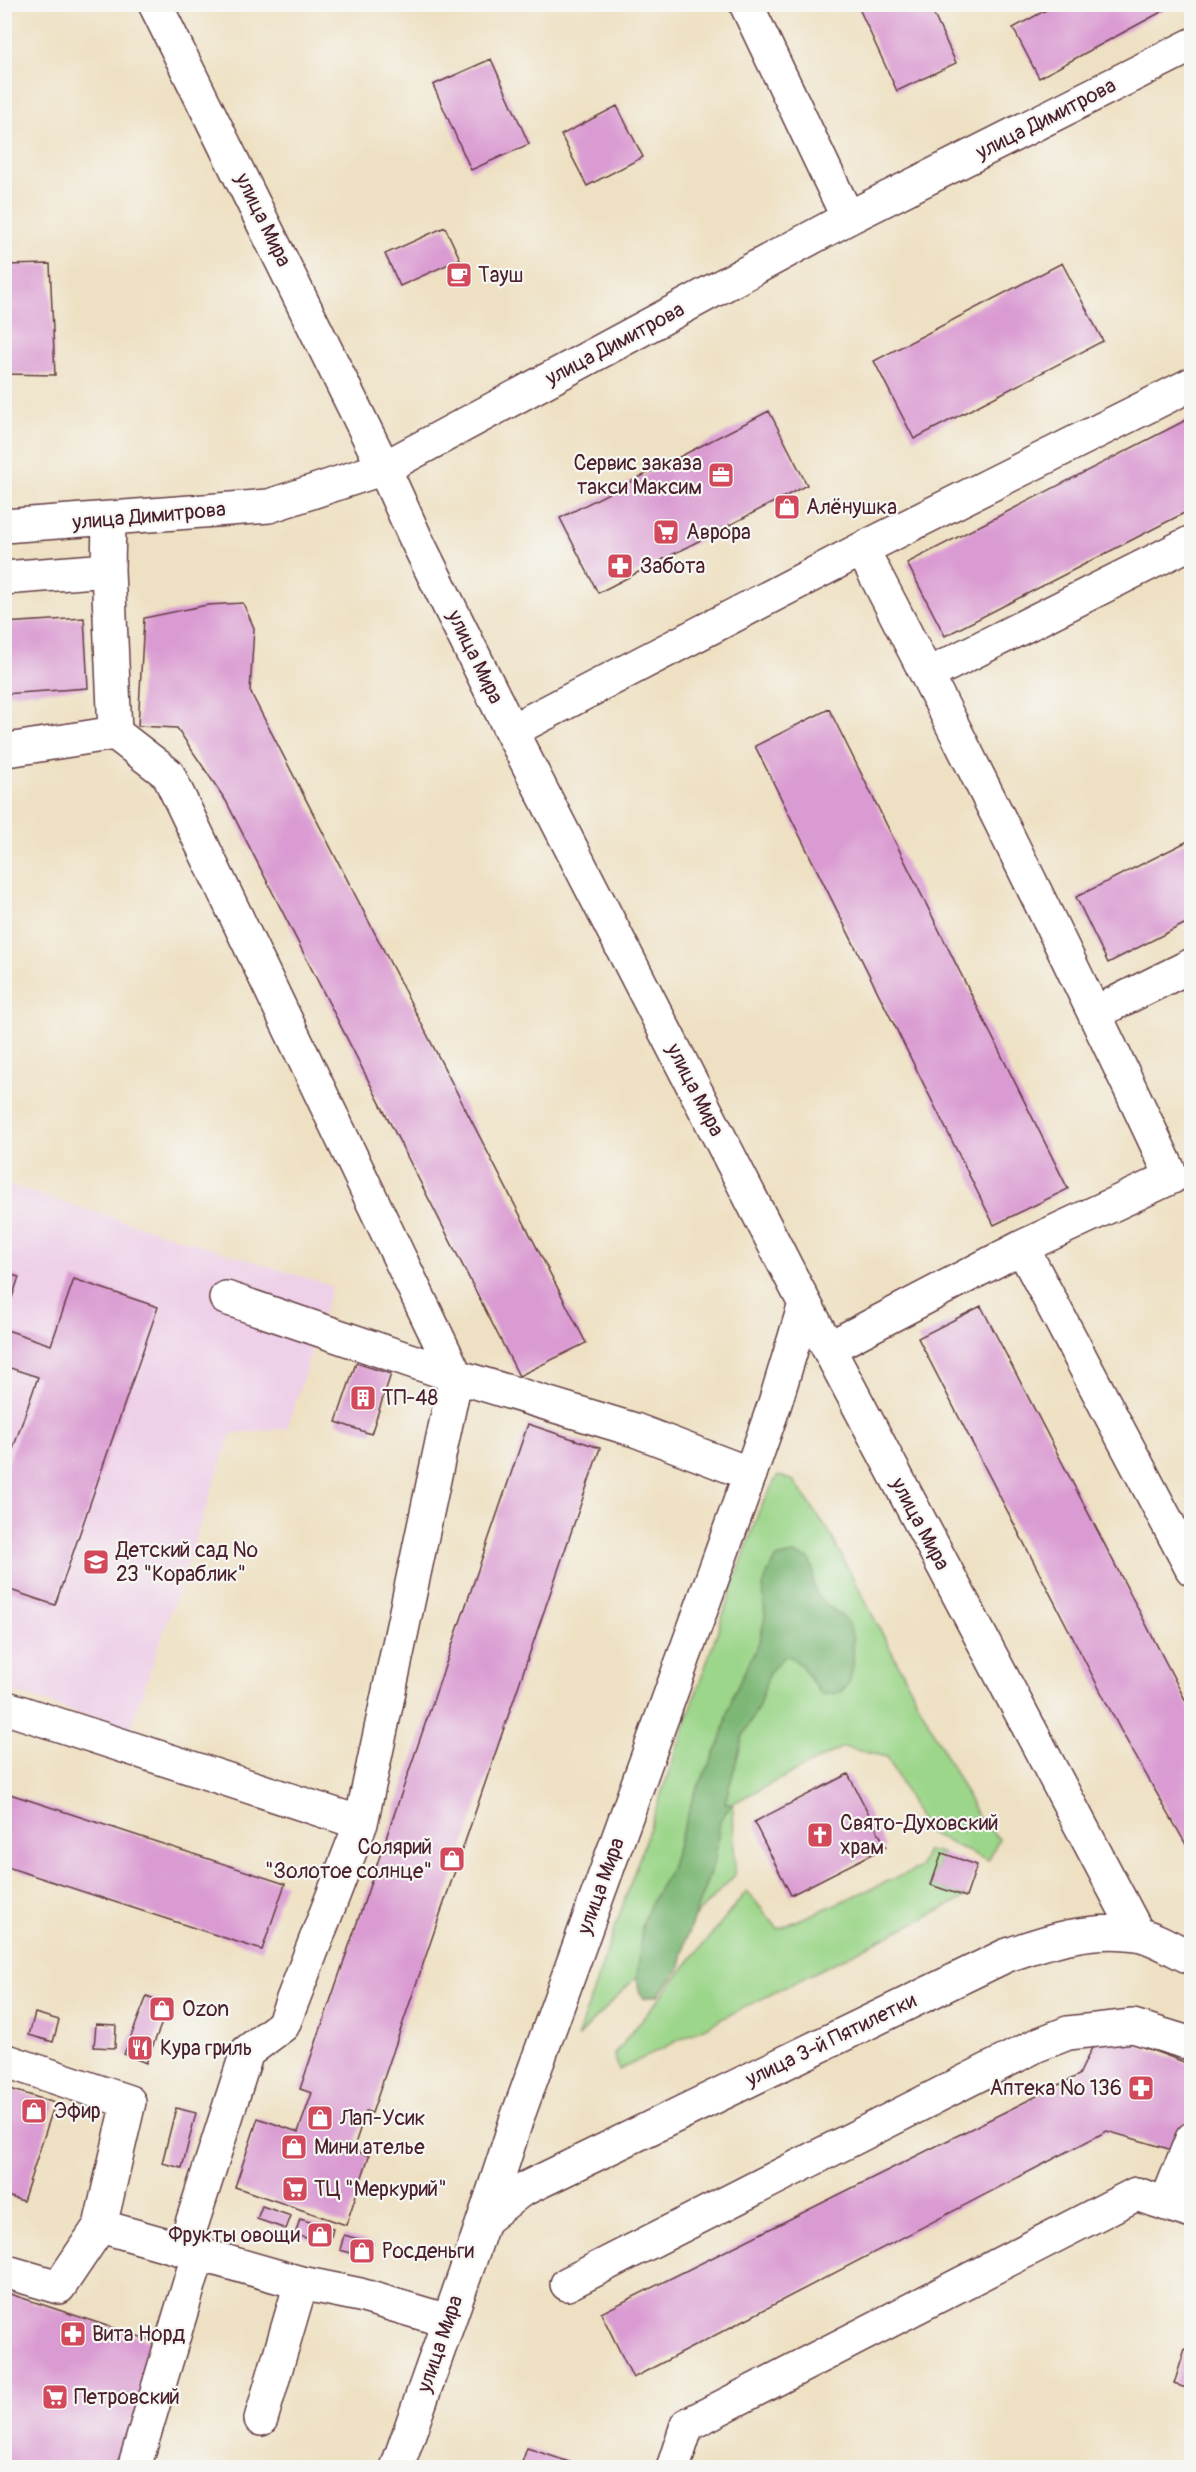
<svg xmlns="http://www.w3.org/2000/svg" width="1196" height="2472" viewBox="0 0 1196 2472" font-family="Pangolin,sans-serif">
  <rect width="100%" height="100%" fill="#f6f6f2"/>
  <filter id="ink" filterUnits="userSpaceOnUse"><feTurbulence type="fractalNoise" baseFrequency=".0167" numOctaves="2"/><feDisplacementMap in="SourceGraphic" scale="12" xChannelSelector="R" yChannelSelector="G"/><feConvolveMatrix kernelMatrix="1 2 1 2 8 2 1 2 1" color-interpolation-filters="sRGB"/></filter>
  <filter id="wash" filterUnits="userSpaceOnUse"><feTurbulence type="fractalNoise" baseFrequency=".008" numOctaves="4" result="noise"/><feDisplacementMap in="SourceGraphic" scale="24" xChannelSelector="R" yChannelSelector="G"/><feGaussianBlur stdDeviation="1.35" result="paint"/><feColorMatrix in="noise" values="0 0 0 0 0 0 0 0 0 0 0 0 0 0 0 0 0 1.4 0 .05"/><feComposite in="paint" operator="in"/></filter>
  <g filter="url(#wash)">
    <rect width="100%" height="100%" fill="#eee0c2"/>
    <!-- built -->
    <path fill="#eed0e8" d="M 5,1184 L 332,1286 L 287,1428 L 231,1434 L 130,1730 L 5,1689 Z"/>
    <!-- green -->
    <path fill="#9cd68a" stroke="#737a5a" stroke-width="1.5" d="M 778,1475 L 794,1481 L 828,1530 L 978,1817 L 999,1839 L 988,1861 L 927,1832 L 887,1757 L 843,1747 L 733,1803 L 735,1875 L 577,2038 L 759,1511 Z
      M 927,1851 L 942,1853 L 931,1885 L 966,1897 L 619,2070 L 614,2054 L 747,1891 L 778,1929 L 919,1868 Z"/>
    <!-- forest -->
    <path fill="#7db776" stroke="#646b50" stroke-width="1.5" d="M 793,1554 L 809,1559 C 816,1570 810,1583 817,1595 C 823,1606 840,1611 848,1623 C 855,1636 856,1674 846,1687 C 841,1694 829,1695 820,1694 L 801,1665 L 789,1656 L 783,1657 L 769,1673 L 759,1706 L 743,1736 L 725,1803 L 733,1803 L 720,1820 L 715,1859 L 686,1939 L 679,1970 L 658,1995 L 644,1998 L 639,1991 L 637,1978 L 642,1926 L 650,1905 L 669,1872 L 694,1795 L 720,1743 L 733,1695 L 760,1640 L 765,1617 L 763,1587 L 768,1572 L 777,1558 Z"/>
    <g id="blocks">
      <!-- building -->
      <path fill="#da9bd2" d="M 857,4 L 929,4 L 956,63 L 897,91 Z
        M 1057,4 L 1176,4 L 1039,78 L 1013,28 Z
        M 491,59 L 529,144 L 471,170 L 433,85 Z
        M 617,106 L 643,157 L 587,186 L 561,135 Z
        M 445,227 L 460,259 L 400,286 L 385,254 Z
        M 1062,263 L 1103,341 L 914,439 L 874,361 Z
        M 50,264 L 55,375 L 4,374 L 4,265 Z
        M 769,411 L 807,485 L 598,593 L 560,518 Z
        M 1192,417 L 1192,509 L 945,636 L 907,563 Z
        M 243,603 L 254,628 L 250,691 L 586,1343 L 519,1376 L 226,801 L 177,728 L 138,726 L 144,618 L 207,605 Z
        M 84,618 L 88,688 L 4,694 L 4,623 Z
        M 829,709 L 1068,1189 L 994,1225 L 755,746 Z
        M 1192,839 L 1192,920 L 1108,963 L 1076,897 Z
        M 4,1273 L 19,1277 L 5,1318 L 4,1318 Z
        M 74,1279 L 158,1307 L 55,1605 L 4,1588 L 4,1475 L 38,1377 L 4,1366 L 4,1329 L 51,1345 Z
        M 981,1306 L 1192,1713 L 1192,1855 L 1120,1729 L 918,1338 Z
        M 356,1363 L 391,1374 L 371,1434 L 336,1422 Z
        M 528,1424 L 600,1448 L 372,2113 L 366,2111 L 353,2150 L 369,2156 L 346,2225 L 235,2187 L 258,2118 L 298,2132 L 312,2093 L 300,2089 Z
        M 848,1774 L 886,1847 L 791,1895 L 754,1822 Z
        M 4,1792 L 285,1884 L 262,1950 L 4,1866 Z
        M 942,1853 L 977,1865 L 966,1897 L 931,1885 Z
        M 147,1996 L 169,2005 L 146,2063 L 124,2054 Z
        M 35,2013 L 59,2020 L 53,2042 L 29,2035 Z
        M 96,2024 L 116,2025 L 115,2048 L 94,2047 Z
        M 1100,2031 L 1192,2065 L 1192,2109 L 1176,2151 L 1107,2131 L 633,2378 L 601,2313 L 1079,2075 Z
        M 4,2087 L 55,2103 L 23,2201 L 4,2195 Z
        M 176,2108 L 196,2113 L 182,2168 L 162,2163 Z
        M 262,2206 L 291,2216 L 286,2229 L 257,2219 Z
        M 300,2219 L 333,2229 L 329,2244 L 295,2235 Z
        M 344,2235 L 373,2243 L 369,2258 L 340,2250 Z
        M 4,2292 L 162,2344 L 121,2468 L 4,2468 Z
        M 1185,2349 L 1192,2351 L 1192,2390 L 1174,2384 Z
        M 527,2448 L 585,2467 L 585,2468 L 520,2468 Z"/>
    </g>
  </g>
  <g filter="url(#ink)">
    <use href="#blocks" fill-opacity="0" stroke="#633c42" stroke-width="1.5"/>
    <g fill="none" stroke-linecap="round" stroke-linejoin="round">
      <defs>
        <path id="minor" d="M 155,4 L 384,468
          M 746,4 L 848,218
          M 109,520 L 108,570 L 115,733
          M 4,526 L 269,506 L 384,468 L 848,218 L 1192,45
          M 4,578 L 108,570
          M 927,675 L 1192,542
          M 511,731 L 862,549 L 1192,384
          M 14,749 L 115,733 L 168,774 L 456,1376 L 361,1823 L 283,2025 L 247,2052 L 184,2248
          M 1095,1013 L 1192,965
          M 1022,1247 L 1192,1569
          M 226,1298 L 456,1376 L 635,1430 L 750,1474
          M 829,1348 L 1022,1247 L 1172,1177 C 1073,966 970,756 862,549
          M 4,1707 L 361,1823
          M 4,2060 L 129,2102 L 100,2226 L 59,2287 L 4,2271
          M 1166,2204 L 1192,2139
          M 100,2226 L 301,2283 L 360,2295 L 448,2321
          M 567,2284 L 1037,2045 L 1068,2033 L 1133,2026 L 1192,2044
          M 261,2419 L 301,2283
          M 134,2468 L 199,2252
          M 673,2468 L 687,2425 L 1136,2194 L 1192,2212"/>
        <path id="major" d="M 384,468 L 415,537 L 511,731 L 805,1304 L 1138,1934
          M 486,2218 L 520,2191 L 1005,1956 C 1047,1941 1091,1927 1136,1934 C 1152,1936 1176,1951 1192,1958
          M 397,2468 C 437,2352 480,2238 516,2121 L 750,1474 L 775,1403 L 805,1304"/>
      </defs>
      <!-- minor casing -->
      <use href="#minor" stroke="#633c42" stroke-width="36"/>
      <!-- major casing -->
      <use href="#major" stroke="#633c42" stroke-width="36"/>
      <!-- minor -->
      <use href="#minor" stroke="#fff" stroke-width="33"/>
      <!-- major -->
      <use href="#major" stroke="#fff" stroke-width="33"/>
    </g>
  </g>
  <!-- icons -->
  <defs>
    <symbol id="cafe-square" viewBox="-11 -11 22 22"><rect x="-9" y="-9" width="18" height="18" rx="4" fill="#d1495b" stroke="#f6f6f2"/><path d="M-5.5-4.5H6V0H3Q3 3.5 0 3.5H-2.5Q-5.5 3.5-5.5 0ZM3-3.2v2h1.7v-2ZM-6 4.5H4V6H-6Z" fill="#fff"/></symbol>
    <symbol id="office-square" viewBox="-11 -11 22 22"><rect x="-9" y="-9" width="18" height="18" rx="4" fill="#d1495b" stroke="#f6f6f2"/><path d="M-6-3h4V-5.5h4V-3h4V5H-6ZM-1-4.5V-3h2v-1.5ZM-6 0V1H6V0Z" fill="#fff"/></symbol>
    <symbol id="shop-square" viewBox="-11 -11 22 22"><rect x="-9" y="-9" width="18" height="18" rx="4" fill="#d1495b" stroke="#f6f6f2"/><path d="M-5-2.5h2.3a2.7 3.5 0 0 1 5.4 0H5L5.5 6h-11ZM-1.5-2.5h3a1.5 2.3 0 0 0-3 0Z" fill="#fff"/></symbol>
    <symbol id="supermarket-square" viewBox="-11 -11 22 22"><rect x="-9" y="-9" width="18" height="18" rx="4" fill="#d1495b" stroke="#f6f6f2"/><path d="M-6-5.5h2.5l.6 2H6L4.5 2H-2.5L-4.4-4H-6ZM-1.5 3.2a1.3 1.3 0 1 0 .1 0ZM3 3.2a1.3 1.3 0 1 0 .1 0Z" fill="#fff"/></symbol>
    <symbol id="pharmacy-square" viewBox="-11 -11 22 22"><rect x="-9" y="-9" width="18" height="18" rx="4" fill="#d1495b" stroke="#f6f6f2"/><path d="M-2-6h4v4h4v4h-4v4h-4v-4h-4v-4h4Z" fill="#fff"/></symbol>
    <symbol id="building-square" viewBox="-11 -11 22 22"><rect x="-9" y="-9" width="18" height="18" rx="4" fill="#d1495b" stroke="#f6f6f2"/><path d="M-4-6H4V6H1V3H-1V6H-4ZM-2.5-4.3h1.7v1.8h-1.7ZM.8-4.3h1.7v1.8H.8ZM-2.5-1h1.7V.8h-1.7ZM.8-1h1.7V.8H.8Z" fill="#fff"/></symbol>
    <symbol id="school-square" viewBox="-11 -11 22 22"><rect x="-9" y="-9" width="18" height="18" rx="4" fill="#d1495b" stroke="#f6f6f2"/><path d="M0-5L7-2L0 1L-7-2ZM-4 1L0 2.5L4 1V4Q0 6-4 4Z" fill="#fff"/></symbol>
    <symbol id="church-square" viewBox="-11 -11 22 22"><rect x="-9" y="-9" width="18" height="18" rx="4" fill="#d1495b" stroke="#f6f6f2"/><path d="M-1.2-6h2.4v3.5h3.3v2.4h-3.3V6h-2.4V-.1h-3.3v-2.4h3.3Z" fill="#fff"/></symbol>
    <symbol id="restaurant-square" viewBox="-11 -11 22 22"><rect x="-9" y="-9" width="18" height="18" rx="4" fill="#d1495b" stroke="#f6f6f2"/><path d="M-5-6h1v4h1v-4h1v4h1v-4h1v5L-1.5 .5V6h-2V.5L-5-1ZM5-6V6H3V1.5H1.5Q1.5-4 5-6Z" fill="#fff"/></symbol>
  </defs>
  <g fill-rule="evenodd">
    <use href="#cafe-square" x="444" y="260" width="30" height="30"/>
    <use href="#office-square" x="706" y="460" width="30" height="30"/>
    <use href="#shop-square" x="772" y="492" width="30" height="30"/>
    <use href="#supermarket-square" x="651" y="517" width="30" height="30"/>
    <use href="#pharmacy-square" x="605" y="551" width="30" height="30"/>
    <use href="#building-square" x="348" y="1383" width="30" height="30"/>
    <use href="#school-square" x="81" y="1547" width="30" height="30"/>
    <use href="#church-square" x="805" y="1820" width="30" height="30"/>
    <use href="#shop-square" x="437" y="1844" width="30" height="30"/>
    <use href="#shop-square" x="147" y="1994" width="30" height="30"/>
    <use href="#restaurant-square" x="125" y="2033" width="30" height="30"/>
    <use href="#pharmacy-square" x="1126" y="2073" width="30" height="30"/>
    <use href="#shop-square" x="19" y="2096" width="30" height="30"/>
    <use href="#shop-square" x="305" y="2103" width="30" height="30"/>
    <use href="#shop-square" x="279" y="2132" width="30" height="30"/>
    <use href="#supermarket-square" x="280" y="2174" width="30" height="30"/>
    <use href="#shop-square" x="305" y="2220" width="30" height="30"/>
    <use href="#shop-square" x="347" y="2236" width="30" height="30"/>
    <use href="#pharmacy-square" x="58" y="2319" width="30" height="30"/>
    <use href="#supermarket-square" x="40" y="2382" width="30" height="30"/>
  </g>
  <g text-anchor="middle" dominant-baseline="central" stroke-width="4.5" stroke-linejoin="round" paint-order="stroke">
    <!-- street labels -->
    <g font-size="21" fill="#4a1f2b" stroke="#f6f6f2">
      <text transform="translate(1046 119) rotate(-27)">улица Димитрова</text>
      <text transform="translate(263 220) rotate(64)">улица Мира</text>
      <text transform="translate(615 344) rotate(-28)">улица Димитрова</text>
      <text transform="translate(149 516) rotate(-5)">улица Димитрова</text>
      <text transform="translate(475 657) rotate(64)">улица Мира</text>
      <text transform="translate(695 1090) rotate(63)">улица Мира</text>
      <text transform="translate(920 1524) rotate(62)">улица Мира</text>
      <text transform="translate(601 1886) rotate(-70)">улица Мира</text>
      <text transform="translate(831 2040) rotate(-26)">улица 3-й Пятилетки</text>
      <text transform="translate(440 2344) rotate(-71)">улица Мира</text>
    </g>
    <!-- poi labels -->
    <g font-size="21" fill="#4a1f2b" stroke="#f6f6f2" text-anchor="start">
      <text x="478" y="275">Тауш</text>
      <text x="702" y="463" text-anchor="end">Сервис заказа<tspan x="702" dy="24">такси Максим</tspan></text>
      <text x="806" y="507">Алёнушка</text>
      <text x="686" y="532">Аврора</text>
      <text x="640" y="566">Забота</text>
      <text x="382" y="1398">ТП-48</text>
      <text x="116" y="1550">Детский сад №<tspan x="116" dy="24">23 "Кораблик"</tspan></text>
      <text x="840" y="1823">Свято-Духовский<tspan x="840" dy="24">храм</tspan></text>
      <text x="432" y="1847" text-anchor="end">Солярий<tspan x="432" dy="24">"Золотое солнце"</tspan></text>
      <text x="182" y="2009">Ozon</text>
      <text x="160" y="2048">Кура гриль</text>
      <text x="1122" y="2088" text-anchor="end">Аптека № 136</text>
      <text x="54" y="2111">Эфир</text>
      <text x="340" y="2118">Лап-Усик</text>
      <text x="314" y="2147">Мини ателье</text>
      <text x="314" y="2189">ТЦ "Меркурий"</text>
      <text x="300" y="2235" text-anchor="end">Фрукты овощи</text>
      <text x="382" y="2251">Росденьги</text>
      <text x="92" y="2334">Вита Норд</text>
      <text x="74" y="2397">Петровский</text>
    </g>
  </g>
  <!-- margin -->
  <rect width="1196" height="2472" fill="none" stroke="#f6f6f2" stroke-width="24"/>
</svg>
